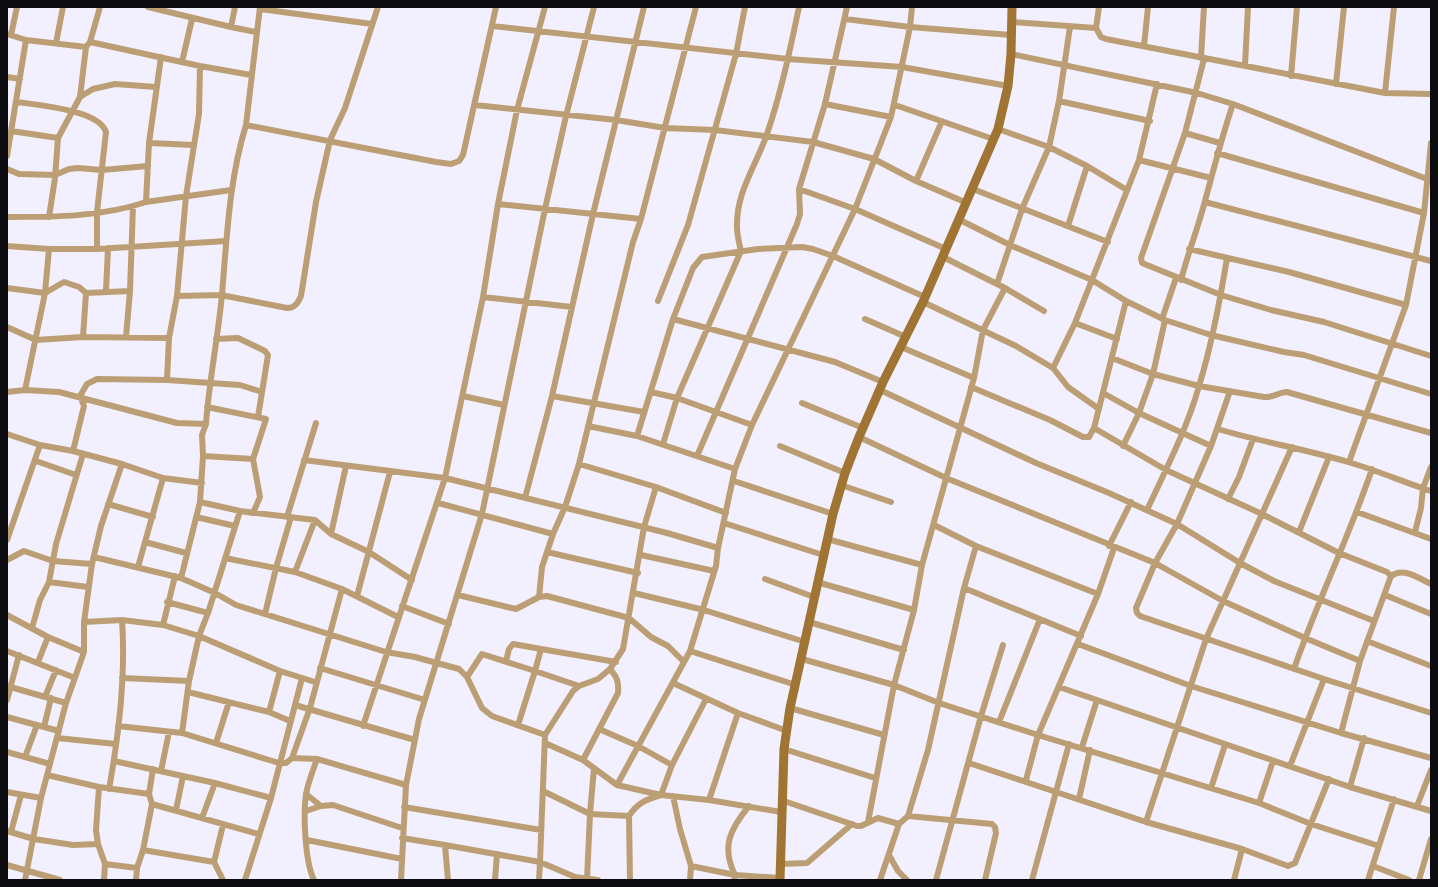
<svg xmlns="http://www.w3.org/2000/svg" width="1438" height="887" viewBox="0 0 1438 887" font-family="Roboto,sans-serif">
  <rect width="100%" height="100%" fill="#f2effe"/>
  <g fill="none" stroke-linecap="round" stroke-linejoin="round">
    <!-- street -->
    <path stroke="#bc9e75" stroke-width="6" d="M 148,7 L 231,27 L 256,32
      M 1099,7 L 1096,28 L 1101,37 L 1106,39 L 1385,93 L 1431,94
      M 260,9 L 372,24
      M 845,19 L 910,27 L 1011,35
      M 1012,22 L 1096,28
      M 493,26 L 788,59 L 902,67 L 1008,86
      M 231,27 L 235,7
      M 7,34 L 26,40 L 86,47
      M 11,35 L 17,7
      M 90,42 L 200,66 L 251,75
      M 56,43 L 63,7
      M 1144,46 L 1148,7
      M 1011,54 L 1197,93 L 1233,104 L 1427,179
      M 1201,58 L 1204,7
      M 1204,59 L 1185,133 L 1141,258 L 1142,263 L 1221,295 L 1271,310 L 1324,322 L 1431,356
      M 182,62 L 192,19
      M 1245,65 L 1248,7
      M 1291,76 L 1297,7
      M 7,77 L 20,79
      M 1336,84 L 1344,7
      M 1385,93 L 1394,7
      M 80,97 L 86,47 L 90,42 L 100,7
      M 1059,101 L 1150,121
      M 17,102 C 38,105 99,110 106,132 L 97,212 L 97,249
      M 825,104 L 891,117
      M 475,105 L 616,120 L 665,128 L 715,130 L 813,142 L 874,159 L 916,181 L 967,203
      M 895,105 L 993,139
      M 246,125 L 436,162 L 451,164 L 459,161 L 463,155 L 496,7
      M 998,129 L 1049,147 L 1087,166 L 1127,190
      M 11,131 L 58,138
      M 1185,133 L 1220,143
      M 149,143 L 193,145
      M 1217,153 L 1424,213
      M 7,156 L 26,40
      M 1139,160 L 1211,178
      M 7,169 L 19,174 L 55,175 L 69,169 L 78,168 L 102,170 L 148,166
      M 916,181 L 942,121
      M 799,189 L 855,209 L 946,249
      M 973,189 L 1108,242
      M 146,202 L 149,143 L 161,57
      M 1205,202 L 1431,261
      M 498,204 L 641,219
      M 7,217 C 53,217 102,217 146,202 L 231,190
      M 49,217 L 55,178 L 58,138 L 80,97 L 93,89 L 115,84 L 156,87
      M 960,220 L 1010,245 L 1092,280 L 1126,301 L 1165,320 L 1211,335 L 1284,352 L 1304,355 L 1431,394
      M 1068,226 L 1087,166
      M 7,246 L 49,249 L 97,249 L 226,241
      M 1189,249 L 1289,272 L 1406,305
      M 943,257 L 1005,288 L 1044,311
      M 1181,280 C 1188,253 1198,228 1205,201 C 1214,168 1222,136 1233,104
      M 997,284 L 1022,209 L 1049,147 L 1059,101 L 1070,27
      M 7,288 L 45,293 L 64,282 L 79,287 L 86,293 L 130,291
      M 106,291 L 108,248
      M 177,296 L 221,295 L 287,308 C 295,308 298,303 301,296 L 316,202 L 330,140 L 345,108 L 378,7
      M 483,297 L 572,307
      M 658,301 L 688,225 L 736,54 L 745,7
      M 923,302 L 1016,346 L 1053,368 L 1068,387 L 1099,409
      M 673,319 L 835,362 L 883,382
      M 865,319 L 906,337
      M 1162,319 L 1176,278
      M 1075,323 L 1117,339
      M 7,327 L 36,340 L 83,337 L 169,338
      M 83,337 L 86,293
      M 126,337 L 130,291 L 133,206
      M 216,339 L 238,338 L 265,351 L 268,355 L 258,417
      M 901,347 L 974,378
      M 1112,358 L 1153,374 L 1199,386 L 1264,397 C 1273,398 1279,392 1287,392 L 1431,433
      M 1053,368 L 1075,323 L 1139,160 L 1157,84
      M 167,380 L 169,338 L 177,296 L 186,196 L 199,114 L 200,66
      M 971,387 L 1050,420 L 1083,437 L 1089,437 L 1094,428 L 1126,301
      M 25,390 L 45,293 L 49,249
      M 880,390 L 1036,463 L 1109,493 L 1177,524 L 1240,563 L 1274,581 L 1374,621
      M 1230,391 L 1211,446 L 1177,524 L 1155,563 L 1136,608 L 1137,613 L 1140,616 L 1324,679 L 1431,713
      M 7,392 L 25,390 L 59,392 L 177,423 L 206,424
      M 651,392 L 677,398 L 752,425
      M 1103,393 L 1139,413 L 1211,446
      M 80,396 L 87,384 L 97,379 L 167,380 L 240,385 L 262,392
      M 463,396 L 504,405
      M 552,396 L 644,412
      M 802,403 L 863,428
      M 588,426 L 637,436 L 673,319 L 693,268 L 702,257 L 758,249 L 802,247 L 813,249 L 833,256 L 925,297
      M 1094,428 L 1166,470 L 1262,514 L 1339,553 L 1387,572 L 1391,576
      M 1218,429 C 1261,442 1305,449 1348,462 C 1376,470 1403,482 1431,491
      M 7,434 L 40,445 L 73,451 L 122,464 L 163,478 L 138,567
      M 637,436 L 735,469 L 752,425 L 855,209 L 891,117 L 910,27 L 912,7
      M 859,437 L 946,478 L 1155,563 L 1223,601 L 1305,638 L 1360,661
      M 663,444 L 677,398 L 741,251 C 739,243 737,234 737,227 C 736,192 756,166 767,134 C 781,93 790,50 799,7
      M 780,446 L 845,473
      M 1123,446 L 1139,413 L 1153,374 L 1165,320
      M 73,451 L 84,406 L 80,396
      M 203,456 L 253,459
      M 697,456 L 797,224 L 800,214 L 799,189 L 825,104 L 847,7
      M 304,460 L 445,478 L 667,533 L 718,548 L 735,469
      M 36,461 L 76,475
      M 1349,462 L 1406,305 L 1424,213 L 1431,143
      M 579,464 L 656,487 L 726,513
      M 163,478 L 202,483
      M 734,481 L 833,514
      M 841,485 L 891,502
      M 525,498 L 552,396 L 593,214 L 644,7
      M 1228,499 L 1239,477 L 1253,439
      M 200,502 L 240,511 L 315,520 L 331,534 L 369,552 L 412,580
      M 438,503 L 553,534 L 565,507 L 579,464 L 633,242 L 641,219 L 696,7
      M 108,504 L 153,517
      M 1147,510 C 1166,469 1187,429 1199,386 C 1212,344 1220,301 1227,258
      M 1357,512 L 1431,539
      M 196,517 L 235,526
      M 287,517 L 316,423
      M 724,523 L 823,555
      M 934,525 L 976,546 L 1098,594
      M 1299,532 L 1329,457
      M 1415,532 L 1421,508 L 1423,488 L 1431,467
      M 331,534 L 346,466
      M 827,539 L 922,565
      M 7,540 L 40,445
      M 145,542 L 186,553
      M 1109,546 L 1131,502
      M 718,548 L 716,566 L 690,651 L 796,685
      M 547,552 L 638,573
      M 641,555 L 714,571
      M 94,557 L 181,578 L 215,593 L 236,605 L 386,652 L 415,657 L 459,669 L 467,677 L 482,708 L 492,716 L 545,735
      M 225,558 L 295,572 L 342,589 L 398,617
      M 7,560 L 24,551 L 53,561 L 92,564
      M 295,572 L 315,520
      M 1391,576 C 1404,567 1418,578 1431,584
      M 181,578 L 200,502 L 203,456 L 202,435 L 206,424 C 209,381 218,338 222,294 C 227,237 229,180 246,125 L 260,7
      M 765,579 L 814,597
      M 49,582 L 88,587
      M 817,582 L 914,610
      M 964,588 L 1081,636
      M 634,593 L 704,610 L 805,642
      M 458,595 L 516,609 L 539,597 L 547,596 L 629,618 L 651,637 L 668,646 L 683,661
      M 1385,595 L 1431,614
      M 357,596 L 390,472
      M 539,597 L 542,567 L 553,534
      M 167,602 L 208,613
      M 402,606 L 449,624
      M 265,614 L 276,568 L 291,517
      M 7,615 L 48,637 L 84,652
      M 84,622 L 122,620 L 163,625 L 199,636 L 280,671 L 315,682
      M 809,622 L 904,650
      M 163,625 L 175,576
      M 32,628 L 40,600 L 49,582 L 56,544 L 83,454
      M 1367,641 L 1431,666
      M 1078,644 L 1191,686 L 1341,733 L 1431,758
      M 7,651 L 75,678
      M 802,659 L 894,685 L 939,703 L 1038,735 L 1259,803 L 1311,824 L 1379,846
      M 506,661 L 509,649 L 513,644 L 541,649
      M 38,662 L 48,637
      M 320,668 L 425,700
      M 1294,669 C 1317,602 1349,537 1372,469
      M 467,677 L 482,654 L 535,671 L 541,649 L 616,662
      M 122,678 L 189,681
      M 673,683 L 738,713 L 787,731
      M 7,686 L 66,703
      M 1059,687 L 1350,787 L 1431,811
      M 188,692 L 269,712 L 290,721
      M 45,697 L 56,670
      M 7,700 L 19,655
      M 295,705 L 415,740
      M 790,708 L 884,735
      M 269,712 L 280,671
      M 738,713 L 709,800 L 781,812
      M 7,717 L 59,731
      M 999,722 L 1040,619
      M 518,725 L 535,671 L 579,686
      M 118,726 L 182,733 L 279,763 L 286,763 L 292,758 L 310,708 L 342,589
      M 363,726 L 445,478 L 483,297 L 498,204 L 517,110 L 545,7
      M 44,727 L 51,698
      M 599,729 L 638,746 L 672,765
      M 182,733 L 189,681 L 199,636 L 208,613 L 240,511 L 253,513 L 260,497 L 253,459 L 266,419 L 207,407
      M 1341,733 L 1360,661 L 1391,576
      M 57,738 L 116,744
      M 216,743 L 229,702
      M 545,743 L 583,760 L 617,785 L 661,795 L 709,800
      M 1082,747 L 1097,700
      M 784,749 L 875,778
      M 7,752 L 50,764
      M 25,757 L 37,725
      M 292,758 L 317,759 L 406,785
      M 583,760 L 618,693 C 619,682 617,677 610,669
      M 114,761 L 215,783 L 271,798
      M 969,763 L 1146,822 L 1242,849 L 1288,866 L 1295,863 L 1329,779
      M 1290,766 L 1324,679
      M 594,768 L 590,814 L 629,816 L 630,880
      M 161,771 L 169,732
      M 47,775 L 99,787 L 149,794
      M 1026,780 L 1038,735 L 1098,594 L 1114,548
      M 617,785 L 690,651
      M 99,787 L 96,830 L 98,844 L 105,864 L 104,880
      M 1350,787 L 1364,738
      M 1211,788 L 1225,745
      M 109,789 C 119,734 126,676 122,620
      M 543,791 L 590,814 L 587,879
      M 7,792 L 41,798
      M 306,794 L 321,806
      M 673,796 L 680,829 L 691,866
      M 1079,799 L 1090,750
      M 781,800 L 857,826 L 861,826 L 878,818 L 899,824
      M 1259,803 L 1273,761
      M 152,804 L 258,834
      M 1417,806 L 1431,770
      M 404,807 L 541,830
      M 176,810 L 183,776
      M 306,811 L 321,806 L 333,805 L 402,828
      M 629,816 C 637,803 647,799 661,795 L 672,765 L 706,699
      M 908,816 L 992,824 L 995,827 L 996,833 L 985,880
      M 202,818 L 215,783
      M 868,822 L 894,685 L 914,610 L 922,565 L 974,378 L 983,330 L 1005,288
      M 1146,822 L 1206,639 L 1292,447
      M 7,831 L 34,839 L 73,845 L 98,844
      M 11,832 L 21,795
      M 402,838 L 445,845 L 448,880
      M 307,840 L 402,859
      M 445,845 L 540,862 L 539,880
      M 143,850 L 214,862 L 223,825
      M 889,855 L 898,871 L 907,880
      M 214,862 L 223,880
      M 105,864 L 137,868
      M 780,864 L 807,863 L 852,824
      M 7,865 L 60,880
      M 1373,866 L 1409,880
      M 25,880 L 41,798 L 66,703 L 84,652 L 84,622 L 92,564 L 101,526 L 122,464
      M 136,880 L 137,868 L 143,850 L 152,804 L 149,794 L 153,769
      M 245,880 L 271,798 L 302,678
      M 314,880 C 305,862 303,815 306,794 C 308,783 313,770 317,759
      M 401,880 L 406,785 L 419,719 L 482,514 L 545,209 L 566,116 L 594,7
      M 495,880 L 497,854
      M 598,880 L 575,877 L 540,862 L 545,735 L 573,691 L 579,686 L 598,679 L 610,669 L 623,649 L 644,527 L 656,487
      M 690,880 L 691,866 L 735,875 C 721,847 730,829 749,806
      M 734,880 L 735,875 L 780,878
      M 880,880 L 899,824 L 908,816 L 928,750 L 964,588 L 976,546
      M 936,880 L 981,716 L 1003,645
      M 1032,880 L 1069,744
      M 1234,880 L 1242,849
      M 1368,880 L 1394,799
      M 1419,880 L 1431,839"/>
    <!-- secondary -->
    <path stroke="#a07433" stroke-width="9" d="M 780,880 L 784,749 L 790,708 L 833,514 L 845,473 L 859,437 L 883,382 L 923,302 L 998,129 L 1008,86 L 1011,54 L 1012,7"/>
  </g>
  <!-- border -->
  <rect width="1438" height="887" fill="none" stroke="#0c0b10" stroke-width="16"/>
</svg>
